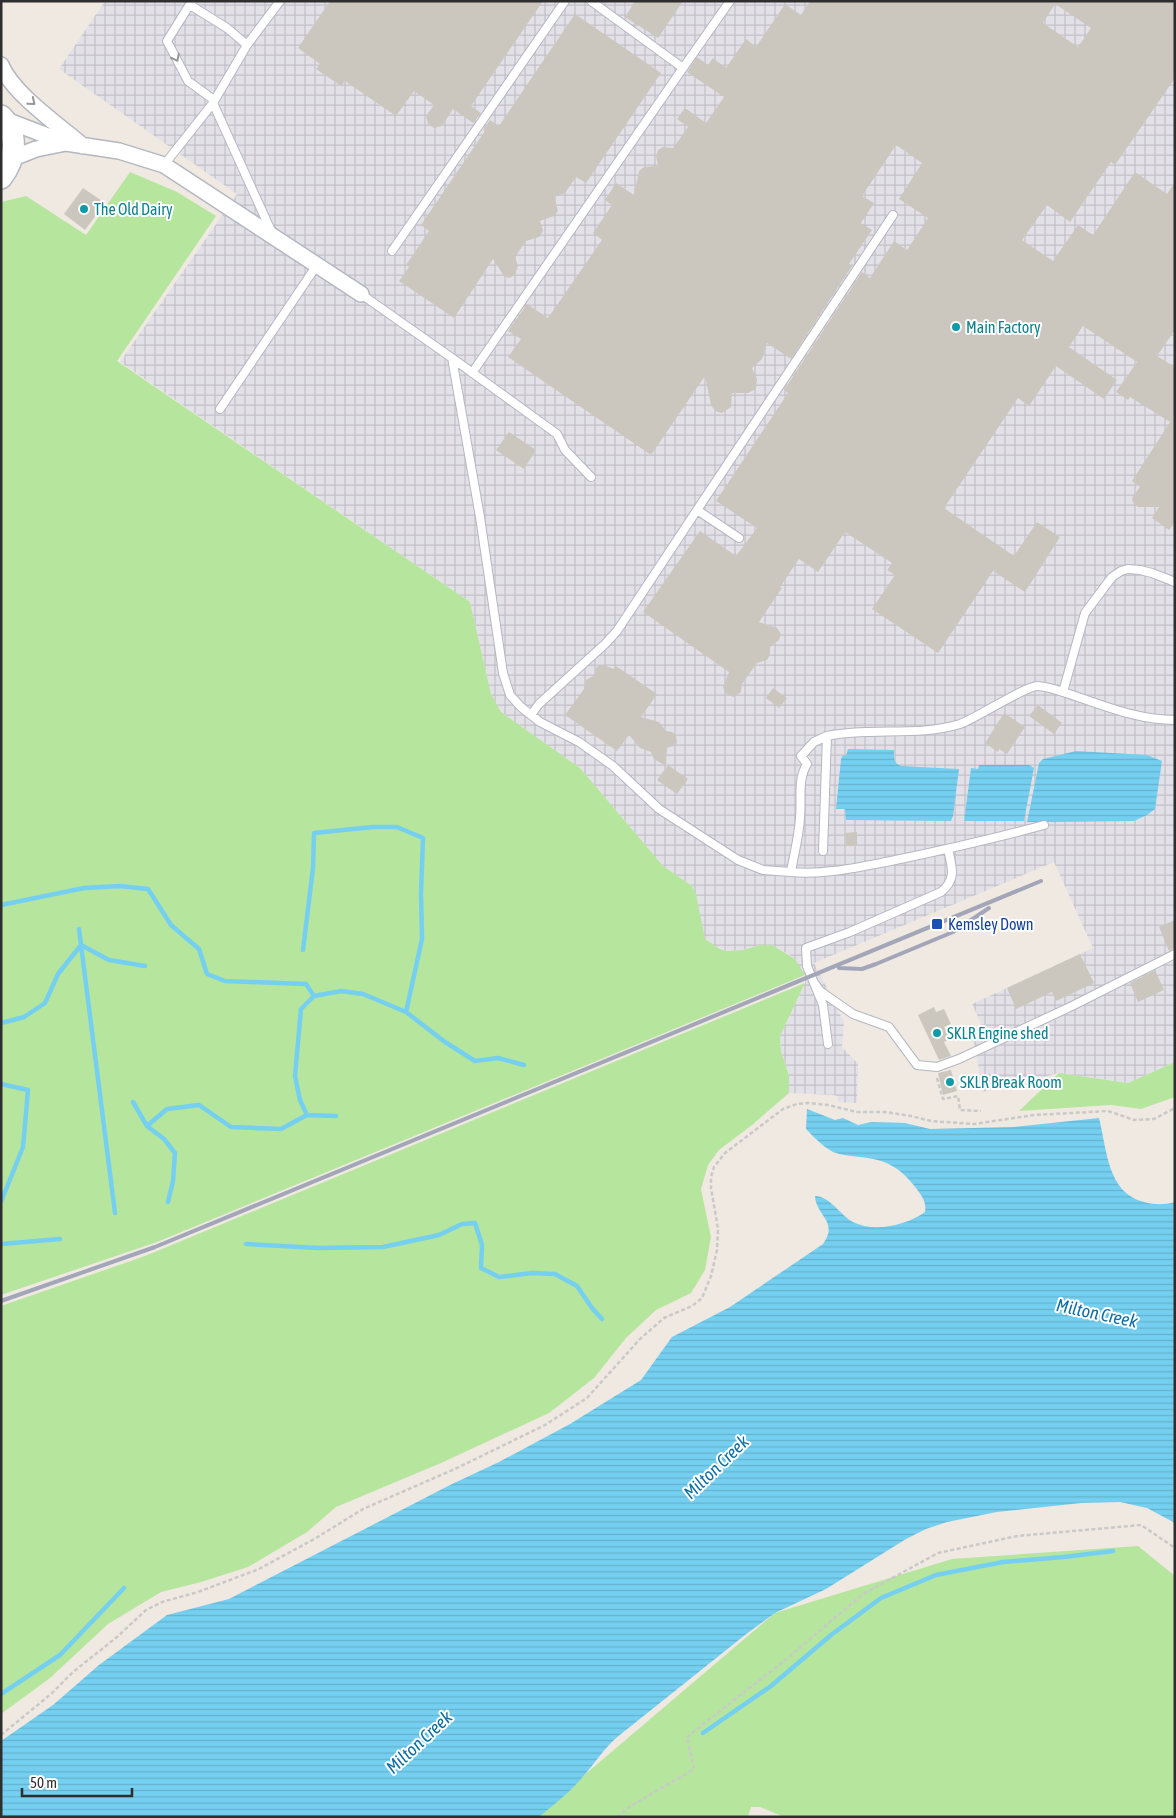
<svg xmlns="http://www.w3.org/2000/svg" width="1176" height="1818" viewBox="0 0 1176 1818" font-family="'Asap Condensed',sans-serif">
  <defs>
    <pattern id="industrial-grid" width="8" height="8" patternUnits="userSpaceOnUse" patternTransform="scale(1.25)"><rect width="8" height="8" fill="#e3e1e8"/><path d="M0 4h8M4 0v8" fill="none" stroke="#c3c1c7"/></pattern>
    <pattern id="water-rules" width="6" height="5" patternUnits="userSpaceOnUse" patternTransform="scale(1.25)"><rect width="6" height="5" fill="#75cff0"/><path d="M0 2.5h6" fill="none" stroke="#66b2ce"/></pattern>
  </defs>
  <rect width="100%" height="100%" fill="#efe9e1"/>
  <!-- industrial -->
  <path fill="url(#industrial-grid)" d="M 105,1 L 1175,1 L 1175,1062 L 1128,1083 L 1059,1073 L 983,1092 L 974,1042 L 984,1030 L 972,1004 L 1093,948 L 1054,862 L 814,963 L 844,1022 L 842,1047 L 858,1064 L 857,1103 L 838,1102 L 838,1096 L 833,1095 L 789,1093 L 789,1075 L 781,1052 L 780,1036 L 805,983 L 805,975 L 790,955 L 772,945 L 759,945 L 744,950 L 726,951 L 711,944 L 705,939 L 692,886 L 663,866 L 580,768 L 501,712 L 491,694 L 470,602 L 120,362 L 237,194 L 59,69 Z"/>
  <!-- grass -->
  <path fill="#b6e59e" d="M 130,172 L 177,192 L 216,216 L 117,361 L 470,602 L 491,694 L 501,712 L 580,768 L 663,866 L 692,886 L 696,894 L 705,939 L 720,949 L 726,951 L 744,950 L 759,945 L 772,945 L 795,959 L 805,975 L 157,1242 L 1,1295 L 1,202 L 26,196 L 86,235 Z
    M 805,983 L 780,1036 L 781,1052 L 789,1075 L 789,1093 L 752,1125 L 719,1150 L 708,1165 L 701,1189 L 711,1237 L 705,1270 L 691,1293 L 656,1310 L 626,1338 L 594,1378 L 549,1413 L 441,1463 L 336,1507 L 307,1532 L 248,1567 L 201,1582 L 161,1592 L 108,1624 L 50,1678 L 1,1714 L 1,1306 L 145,1256 Z
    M 1175,1062 L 1175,1097 L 1141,1109 L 1111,1105 L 1019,1111 L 1059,1073 L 1128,1083 Z
    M 1138,1546 L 1175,1576 L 1175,1817 L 784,1817 L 760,1807 L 751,1807 L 748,1817 L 535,1817 L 775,1613 L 952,1559 Z"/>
  <!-- water -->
  <path fill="url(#water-rules)" d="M 848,749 L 894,750 C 894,757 893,763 901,766 L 959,769 L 953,816 L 951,821 L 846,820 L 845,809 L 836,809 L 841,759 L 843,755 L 846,756 Z
    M 1076,751 L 1147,755 L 1162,761 L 1155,809 L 1147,815 L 1134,821 L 1027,822 L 1039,763 L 1043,759 Z
    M 979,765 L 1029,765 L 1034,768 L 1024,821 L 964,821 L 971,768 L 978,769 Z
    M 807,1109 L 835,1120 L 843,1118 L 858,1125 L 871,1122 L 905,1123 L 930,1129 L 1014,1127 L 1099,1118 C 1107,1149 1107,1193 1144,1202 C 1155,1205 1164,1205 1175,1202 L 1175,1523 L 1147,1508 L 1120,1502 L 1081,1503 L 997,1512 L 947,1522 L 926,1529 L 906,1539 L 826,1589 L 775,1613 L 745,1635 L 616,1738 C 601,1752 593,1766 580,1780 C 568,1794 553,1805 539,1817 L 1,1817 L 1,1741 L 53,1705 L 99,1665 L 167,1615 L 229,1599 L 450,1485 L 499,1462 L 570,1424 L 641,1380 L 672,1337 L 730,1307 L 823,1244 C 839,1221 816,1216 815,1196 C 830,1196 841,1216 853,1222 C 874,1233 907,1225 925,1212 C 927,1202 921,1195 916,1188 C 899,1166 886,1160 860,1157 C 851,1156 841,1155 833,1152 C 822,1146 814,1137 806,1129 Z"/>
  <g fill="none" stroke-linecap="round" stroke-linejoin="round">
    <!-- stream -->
    <path stroke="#75cff0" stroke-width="4.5" d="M 1,905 L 84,888 L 120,886 L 148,889 L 171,925 L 199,949 L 207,974 L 225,981 L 306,984 L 314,996
      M 79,929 L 115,1213
      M 303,950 L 313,868 L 314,833 L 373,827 L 397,827 L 423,838 L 421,893 L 422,939 L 406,1012
      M 1,1023 L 24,1017 L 45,1003 L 58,974 L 81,945 L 109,960 L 145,966
      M 1,1084 L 28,1090 L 23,1147 L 1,1202
      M 133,1102 L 147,1126 L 164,1139 L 175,1153 L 173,1181 L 168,1202
      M 307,1115 L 300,1100 L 295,1076 L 301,1009 L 314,996 L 341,991 L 363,994 L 406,1012 L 445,1042 L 475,1061 L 498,1058 L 524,1065
      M 147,1126 L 167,1109 L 199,1105 L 231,1127 L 281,1129 L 307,1115 L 336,1116
      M 1,1244 L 60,1239
      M 246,1244 L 318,1248 L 383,1247 L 439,1235 L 462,1224 L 475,1223 L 482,1245 L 481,1268 L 499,1277 L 532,1273 L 555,1274 L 577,1286 L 592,1308 L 602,1319
      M 1,1694 L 60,1655 L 124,1588
      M 703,1733 L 771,1686 L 831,1635 L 881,1598 L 936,1575 L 1003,1562 L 1064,1557 L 1113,1551"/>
  </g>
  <!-- building -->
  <path fill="#cbc7bf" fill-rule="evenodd" d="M 330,1 L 543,1 L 471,106 L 481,113 L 473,123 L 453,109 L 442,126 L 434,128 L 428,124 L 426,116 L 434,105 L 414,91 L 396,116 L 345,81 L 341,86 L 316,69 L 320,64 L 298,48 Z
    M 635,1 L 683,1 L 658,38 L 625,17 Z
    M 810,1 L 1175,1 L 1175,78 L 1115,165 L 1111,162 L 1070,222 L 1047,205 L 1022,240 L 1053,261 L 1078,225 L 1093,235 L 1135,172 L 1167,194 L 1175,182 L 1175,330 L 1157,356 L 1175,367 L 1175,522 L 1169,530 L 1152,518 L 1159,507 L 1138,507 L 1134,504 L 1132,500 L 1133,496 L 1140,487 L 1132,481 L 1170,422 L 1130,397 L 1128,400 L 1116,392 L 1137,362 L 1083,326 L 1069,347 L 1117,380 L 1104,399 L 1056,366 L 1029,406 L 1018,398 L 944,508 L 1014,556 L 1037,522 L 1060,537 L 1025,592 L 993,571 L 938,653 L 872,609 L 895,575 L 887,570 L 892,563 L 845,532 L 818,572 L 799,559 L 780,587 L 782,588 L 759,622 L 777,628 L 781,634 L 779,640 L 770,647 L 770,654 L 767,660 L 757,663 L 742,684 L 741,692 L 733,697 L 725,693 L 723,687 L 729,672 L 643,612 L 700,531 L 736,556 L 757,528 L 716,501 L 788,393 L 784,390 L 862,272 L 870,278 L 894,241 L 907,250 L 928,218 L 899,199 L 922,163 L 896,145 L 862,196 L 874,203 L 861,223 L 872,230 L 849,264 L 852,266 L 791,359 L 767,343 L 762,359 L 752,368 L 757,379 L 756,389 L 748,393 L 732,393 L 731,407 L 722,413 L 715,411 L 711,405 L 705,376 L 651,455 L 508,357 L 521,339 L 508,331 L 527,304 L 548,318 L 602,240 L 593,233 L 612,205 L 605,200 L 616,183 L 634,195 L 639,171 L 644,167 L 658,166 L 656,156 L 658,150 L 663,147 L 673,148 L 688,127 L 677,119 L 685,108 L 706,123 L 724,97 L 687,72 L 697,57 L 708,65 L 713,58 L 726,68 L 746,39 L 756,47 L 785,4 L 801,15 ZM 1055,4 L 1091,28 L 1078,47 L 1043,23 Z
    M 575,14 L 661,73 L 586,183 L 576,177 L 565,193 L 554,197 L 558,211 L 554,216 L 540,221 L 543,231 L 539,237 L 526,241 L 515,257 L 518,266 L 515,275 L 509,278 L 504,276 L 493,259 L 454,318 L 399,281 L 409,267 L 406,265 L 429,231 L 421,225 L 485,131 L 483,130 L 490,120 L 499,126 Z
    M 83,188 L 105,203 L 85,230 L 64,214 Z
    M 509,432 L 536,450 L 524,469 L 496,450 Z
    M 599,665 L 604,665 L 614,669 L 616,666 L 657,694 L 641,717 L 659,722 L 666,731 L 672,732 L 676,735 L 677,743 L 673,746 L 667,748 L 666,766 L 654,759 L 651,752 L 640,748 L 629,735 L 617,751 L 565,715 L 584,689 L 586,680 L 595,675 L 596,668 Z
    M 773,688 L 787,698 L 779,708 L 766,698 Z
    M 1038,705 L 1062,723 L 1054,734 L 1029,716 Z
    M 1004,713 L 1025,727 L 1007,754 L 999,749 L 998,752 L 985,743 Z
    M 668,765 L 688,779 L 677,794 L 657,780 Z
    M 857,832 L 857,846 L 846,846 L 845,833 Z
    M 1175,920 L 1175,948 L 1169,951 L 1159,927 Z
    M 1080,954 L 1094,983 L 1056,1001 L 1052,992 L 1016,1009 L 1007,988 Z
    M 1155,970 L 1164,990 L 1138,1002 L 1130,983 Z
    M 934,1007 L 936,1012 L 944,1009 L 951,1024 L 944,1027 L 950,1039 L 944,1042 L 951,1056 L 939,1060 L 918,1015 Z
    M 951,1070 L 957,1091 L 943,1095 L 938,1073 Z"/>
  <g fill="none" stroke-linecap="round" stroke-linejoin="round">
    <defs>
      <path id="lane" d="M 192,1 L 167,41 L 188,81 L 214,100
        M 190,5 L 227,28 L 247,45
        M 683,68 L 730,1
        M 213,103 L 272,233
        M 164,165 L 213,103 L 247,45 L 280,1
        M 392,251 L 565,1
        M 361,294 L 452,358 L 480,517 L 503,673 L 510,695 L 521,707 L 540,722 L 579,742 L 613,766 L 659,809 L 738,860 L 763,870 L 791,872 C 794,854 799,836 800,818 C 802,800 797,780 807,764 L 801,756 L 814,742 L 827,736 L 823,851
        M 452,358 L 557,434 L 565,450 L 591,477
        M 472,373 L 683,68 L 591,1
        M 220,409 L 317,265
        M 697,510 L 893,215
        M 1063,692 L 1085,613 L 1112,577 L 1121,571 L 1128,569 L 1140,570 L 1152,573 L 1175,582
        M 531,715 L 539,704 L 605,644 L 617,631 L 697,510 L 739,538
        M 827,736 C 870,727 919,737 960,724 C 977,718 1027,685 1038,686 C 1051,687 1063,692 1075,696 C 1108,707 1139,720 1175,720
        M 791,872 C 823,875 855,868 886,862 C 939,851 992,839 1044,825
        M 815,984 L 820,991 L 853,1014 L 889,1027 L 917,1065 L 937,1067 L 959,1059 L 1072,1006 L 1175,954
        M 828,1044 L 823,1005 L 807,966 L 806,948 L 850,932 L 941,892 C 957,879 952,867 948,849"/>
      <path id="street" d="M 1,65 C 13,94 59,125 83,146
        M 6,120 L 66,143 L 119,151 L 164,165 L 361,294
        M 13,158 L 36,149 L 66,143"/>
      <path id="secondary" d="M 1,116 C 19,134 16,159 1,178"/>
    </defs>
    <!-- lane casing -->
    <use href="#lane" stroke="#b4b7c1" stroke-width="10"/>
    <!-- street casing -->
    <use href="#street" stroke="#b4b7c1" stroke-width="18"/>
    <!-- secondary casing -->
    <use href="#secondary" stroke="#b4b7c1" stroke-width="24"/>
    <!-- path -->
    <path stroke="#c9c9c9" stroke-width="2.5" stroke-dasharray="4 2.5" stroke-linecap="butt" d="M 937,1078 L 943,1099 L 958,1096 L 960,1110 L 981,1111
      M 1,1735 L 51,1694 L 73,1672 L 117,1637 L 146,1610 L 162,1602 L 198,1592 L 259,1569 L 316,1538 L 363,1509 L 457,1468 L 545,1425 L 587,1398 L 640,1339 L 664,1318 L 692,1306 L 702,1298 L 711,1276 L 717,1250 L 718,1229 L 711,1188 L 711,1177 L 714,1167 L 725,1153 L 783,1109 L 797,1104 L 809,1103 L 828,1105 L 857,1112 L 885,1112 L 911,1116 L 931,1121 L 974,1124 L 1034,1115 L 1108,1111 L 1134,1120 L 1154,1119 L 1175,1108
      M 617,1817 L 629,1807 L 694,1769 L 687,1737 L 789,1657 L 863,1594 L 938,1553 L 1017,1536 L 1141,1525 L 1175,1548"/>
    <!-- lane -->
    <use href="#lane" stroke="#fff" stroke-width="8"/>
    <!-- street -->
    <use href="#street" stroke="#fff" stroke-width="15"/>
    <!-- secondary -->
    <use href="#secondary" stroke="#fff" stroke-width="21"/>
    <!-- rail -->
    <path stroke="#a3a6b8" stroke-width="4" d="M 839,968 L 862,969 L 876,964 L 953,932 L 989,908
      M 1,1301 L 155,1247 L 1041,881"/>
  </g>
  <!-- one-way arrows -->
  <defs><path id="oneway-chevron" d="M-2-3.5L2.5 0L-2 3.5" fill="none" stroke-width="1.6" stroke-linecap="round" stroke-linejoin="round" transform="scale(1.25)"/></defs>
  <g stroke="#969696">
    <use href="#oneway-chevron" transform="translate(176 58) rotate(63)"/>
    <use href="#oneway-chevron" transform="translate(32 102) rotate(40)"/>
  </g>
  <!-- markers -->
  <g fill="#0f9aa8" stroke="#fff" stroke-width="2">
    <circle cx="84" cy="209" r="5"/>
    <circle cx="956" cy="327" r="5"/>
    <circle cx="937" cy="1033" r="5"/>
    <circle cx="950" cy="1082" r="5"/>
  </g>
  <rect fill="#1a4fb4" stroke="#fff" stroke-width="2" x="931" y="918" width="12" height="12" rx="2.5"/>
  <g text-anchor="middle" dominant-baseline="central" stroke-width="4" stroke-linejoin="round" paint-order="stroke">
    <!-- culture labels -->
    <g font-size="16" fill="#0d838f" stroke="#fff" text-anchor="start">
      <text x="94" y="209">The Old Dairy</text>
      <text x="966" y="327">Main Factory</text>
      <text x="947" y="1033">SKLR Engine shed</text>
      <text x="960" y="1082">SKLR Break Room</text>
    </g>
    <!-- transit labels -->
    <g font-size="16" fill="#164399" stroke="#fff" text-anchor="start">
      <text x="948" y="924">Kemsley Down</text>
    </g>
    <!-- water labels -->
    <g font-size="18" font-style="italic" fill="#0d6fa3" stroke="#fff">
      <text transform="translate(1097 1313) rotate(12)">Milton Creek</text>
      <text transform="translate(716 1467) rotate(-44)">Milton Creek</text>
      <text transform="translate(419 1742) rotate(-43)">Milton Creek</text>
    </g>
  </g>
  <!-- border -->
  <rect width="1176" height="1818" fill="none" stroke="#2e2e2e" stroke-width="5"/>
  <!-- scale -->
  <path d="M22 1788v8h110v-8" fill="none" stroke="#2e2e2e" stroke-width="2.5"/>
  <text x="30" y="1788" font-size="15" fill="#2e2e2e" stroke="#ffffff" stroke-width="4" paint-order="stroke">50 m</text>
</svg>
